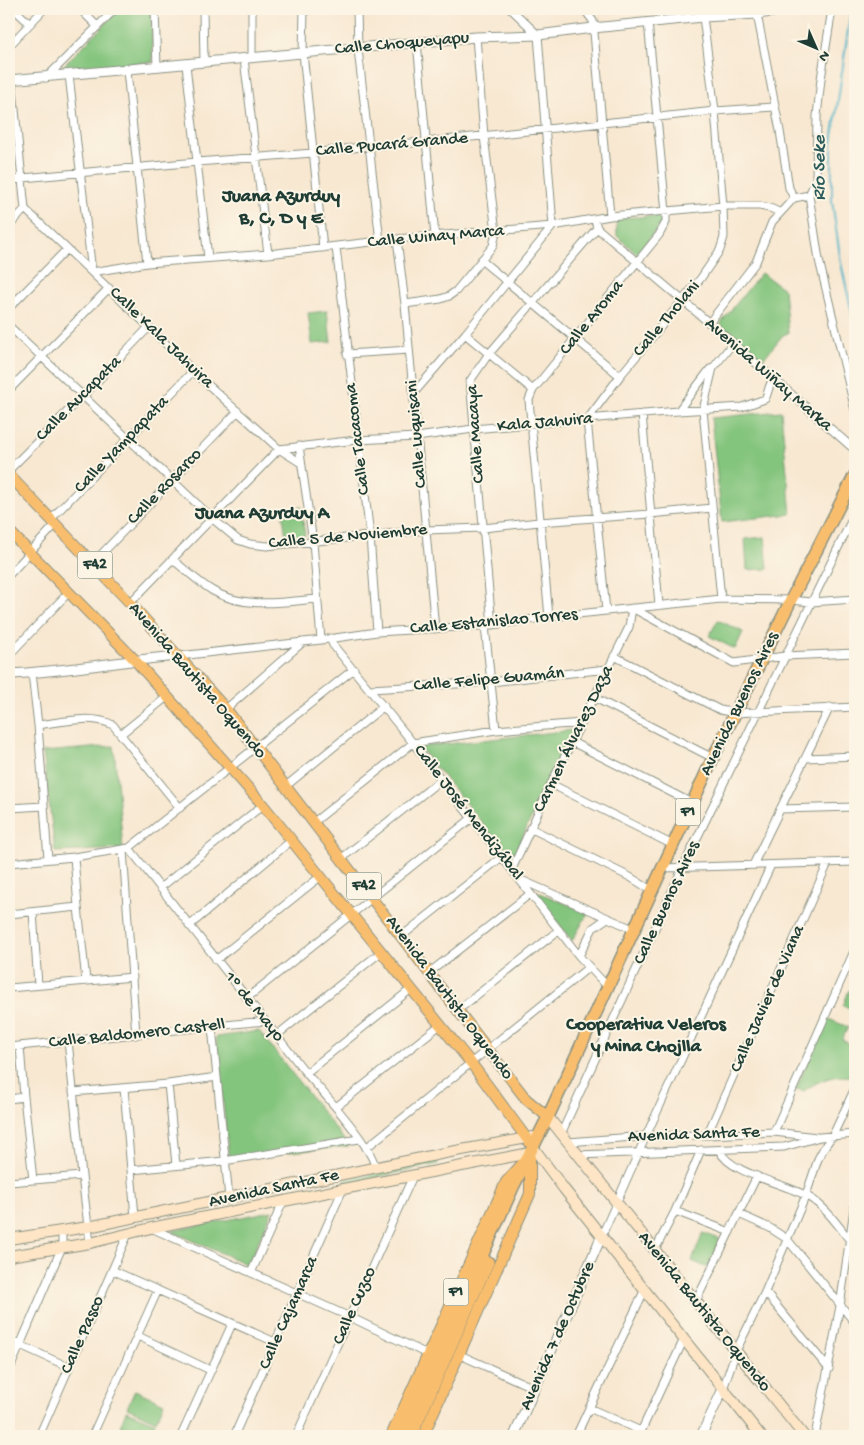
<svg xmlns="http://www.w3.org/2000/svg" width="864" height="1445" viewBox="0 0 864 1445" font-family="'Gochi Hand',sans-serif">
  <rect width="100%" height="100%" fill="#fcf5e5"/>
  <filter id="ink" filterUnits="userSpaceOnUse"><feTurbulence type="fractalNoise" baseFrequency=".02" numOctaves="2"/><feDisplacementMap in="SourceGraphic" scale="10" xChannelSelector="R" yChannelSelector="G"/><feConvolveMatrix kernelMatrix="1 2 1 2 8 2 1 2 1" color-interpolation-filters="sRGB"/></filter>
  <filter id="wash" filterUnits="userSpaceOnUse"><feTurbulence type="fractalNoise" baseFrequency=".0096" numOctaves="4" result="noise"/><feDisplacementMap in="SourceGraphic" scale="20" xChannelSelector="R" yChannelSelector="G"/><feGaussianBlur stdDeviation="1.12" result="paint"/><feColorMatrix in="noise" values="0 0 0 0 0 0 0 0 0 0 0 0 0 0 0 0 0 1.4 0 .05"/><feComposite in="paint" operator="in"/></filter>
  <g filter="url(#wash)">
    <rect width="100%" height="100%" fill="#f8e8d2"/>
    <!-- green -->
    <path fill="#84c57e" stroke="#528159" d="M 120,9 L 151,9 L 153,62 L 60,69 Z
      M 659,216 L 662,218 L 661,224 L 637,254 L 617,236 L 616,218 Z
      M 761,273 L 784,289 L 788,333 L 783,335 L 763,359 L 720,324 Z
      M 327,311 L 331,342 L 312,344 L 308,313 Z
      M 781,411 L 791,514 L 722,522 L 711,418 Z
      M 301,507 L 305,535 L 286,537 L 282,509 Z
      M 765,537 L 768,569 L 747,570 L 745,539 Z
      M 718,620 L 743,632 L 735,649 L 709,636 Z
      M 573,730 L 512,859 L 419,747 Z
      M 114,746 L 123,849 L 55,852 L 43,752 Z
      M 533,890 L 588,913 L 572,941 Z
      M 849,990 L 855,993 L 855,1011 L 843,1006 Z
      M 826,1018 L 848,1027 L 842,1040 L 855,1046 L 855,1077 C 835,1074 820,1079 804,1091 L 796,1089 Z
      M 259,1031 L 349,1146 L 229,1158 L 216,1037 Z
      M 437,1161 L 438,1164 L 346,1184 L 345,1182 L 345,1180 Z
      M 272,1211 L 248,1265 L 171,1231 Z
      M 703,1233 L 720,1239 L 708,1268 L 692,1261 Z
      M 135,1390 L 164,1403 L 156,1421 L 127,1408 Z
      M 126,1411 L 155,1423 L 149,1436 L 144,1436 L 120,1426 Z"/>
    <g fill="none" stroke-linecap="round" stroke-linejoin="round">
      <!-- stream -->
      <path stroke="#4cb4ca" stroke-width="2" d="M 851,9 L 832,143 L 832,201 L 841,263 L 855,327"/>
    </g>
  </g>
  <g filter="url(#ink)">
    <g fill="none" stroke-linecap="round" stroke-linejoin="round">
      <defs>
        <path id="minor" d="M 14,9 L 30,24
          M 80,9 L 97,26
          M 155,9 L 157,67
          M 203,9 L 204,63
          M 252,9 L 252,57
          M 304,9 L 303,53 L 323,248
          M 357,9 L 358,49 L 380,241
          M 584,9 L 593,21 L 610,216
          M 758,9 L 757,14 L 780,131 L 789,188 L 794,198
          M 832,9 L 821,79 L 817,116 L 816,180 L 809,195 L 819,260 L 855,410
          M 417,42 L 435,236
          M 9,46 L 44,9
          M 244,59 L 268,254
          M 186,65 L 208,258
          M 127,71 L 147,263
          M 69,75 L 92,272 L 147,263 L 268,254 L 397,239 L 553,226 L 610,216 L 723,206 L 760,206 L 770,208 L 779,212
          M 46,78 L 115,9
          M 12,80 L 25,209
          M 9,181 L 23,178 L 197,162 L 313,153 L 369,146 L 426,142 L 715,111 L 774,107
          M 25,209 L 149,327 L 193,371 L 279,449 L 301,463
          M 596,224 L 597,228 L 733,343 L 855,450
          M 9,226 L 25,209
          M 397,239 L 405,304 L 435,629
          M 336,247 L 370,536 L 377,632
          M 481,260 L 620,376
          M 405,304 L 441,299 L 449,296 L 456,291 L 493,246 L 496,232 L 484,136 L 476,37
          M 9,308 L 67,249
          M 709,323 L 756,262 L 772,222 L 794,198 L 809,195
          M 9,326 L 213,519 L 238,540 L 250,544 L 267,546 L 426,530 L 483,528 L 539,522 L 650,514 L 712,508
          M 465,334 L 533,390
          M 347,354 L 409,350
          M 9,390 L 109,288
          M 413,394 L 465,334 L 553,226 L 538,35 L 511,9
          M 678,411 L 710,369 L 713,368
          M 642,414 L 659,605
          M 299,446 L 313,542 L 321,640
          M 9,470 L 82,397 L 149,327
          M 51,519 L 193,371
          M 173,560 C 186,570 199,583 213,591 C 244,609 283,602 317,599
          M 93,563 L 238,411
          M 9,575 L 56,524
          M 721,599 L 703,410 L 713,368 L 733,343
          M 130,603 L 279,449 L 357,440 L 417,437 L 473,429 L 678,411 L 742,407 L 765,399 C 769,392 768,385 774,378
          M 606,611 L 587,420 L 620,376 L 701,278 L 720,250 L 724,237 L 723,206 L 715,111 L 703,17 L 705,9
          M 549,617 L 529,400 L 533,390 L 659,235 L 666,222 L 666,212 L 648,22
          M 492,625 L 470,381 L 488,355 L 597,228
          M 485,626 L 496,730
          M 330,638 L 333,645 L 413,743 L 579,956 L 607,986
          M 9,655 L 68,593
          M 179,656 L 321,640 L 377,632 L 492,625 L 549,617 L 721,599 L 791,600 L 811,602 L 855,599
          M 614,656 L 720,710 L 735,713 L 855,707
          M 32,673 L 38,725 L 48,859
          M 370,689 L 490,682 L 607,669
          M 593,697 L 713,758
          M 226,709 L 303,642
          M 38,725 C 62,722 91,714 113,725 L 180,808
          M 121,734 L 168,696
          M 572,742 L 692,803
          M 806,758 L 855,756
          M 551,784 L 673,845
          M 286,786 L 384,706
          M 9,808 L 44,806
          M 780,809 L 855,807
          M 314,822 L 413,743 L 496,730 L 582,723
          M 530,828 L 630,877 L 651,890
          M 129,848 L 306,1073 C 322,1091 372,1146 375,1167
          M 123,850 L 136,1035
          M 74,857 L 78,907 L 86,981
          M 342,858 L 442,779
          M 9,863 L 74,857 L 129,848 L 354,669
          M 753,865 L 830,707
          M 662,868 L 855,862
          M 512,869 L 551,784 L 629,627 L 632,608 L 734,663 L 785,656 L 855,653
          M 519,879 L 633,929
          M 160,888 L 263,805
          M 33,912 L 38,985
          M 9,914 L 78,907
          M 189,926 L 292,840
          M 402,936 L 503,856
          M 579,956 L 593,928 L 606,919
          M 216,960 L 321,876
          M 430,972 L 530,894
          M 9,988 L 133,977
          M 247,998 L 472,818
          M 458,1010 L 559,930
          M 212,1027 L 229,1198
          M 277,1035 L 381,952
          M 68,1041 L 82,1176 L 90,1243
          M 9,1047 L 265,1021
          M 306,1073 L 411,989
          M 168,1084 L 176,1165
          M 124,1088 L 135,1217
          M 73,1092 L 168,1084 L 217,1077
          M 24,1097 L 33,1180
          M 9,1099 L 24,1097 L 20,1046
          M 336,1107 L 440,1025
          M 774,1132 L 855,949
          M 561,1134 L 683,867 L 855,513
          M 707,1135 L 828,863
          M 568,1142 L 646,1136 L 707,1135 L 774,1132 L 817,1137
          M 366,1148 L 589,967
          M 719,1150 C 730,1174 784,1183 807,1196 C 828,1208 841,1230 855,1247
          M 578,1155 L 784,1147 L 820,1137 L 855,1134
          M 131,1170 L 224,1161 L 359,1139
          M 9,1182 L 82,1176
          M 675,1211 L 730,1232
          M 739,1214 L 770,1228 L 787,1239 L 855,1323
          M 151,1228 L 350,1317 L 427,1354
          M 602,1235 L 646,1136 L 771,865
          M 655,1250 L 675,1211 L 701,1150
          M 112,1270 L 275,1342
          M 251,1273 L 283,1202
          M 765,1292 L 829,1369
          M 696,1301 L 757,1176
          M 138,1336 L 210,1370
          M 9,1340 L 69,1367
          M 458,1354 L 536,1389
          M 9,1371 L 62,1247 L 62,1231
          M 723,1389 L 736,1351 L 765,1292 L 806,1195 L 818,1159 L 825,1146 L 833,1135 L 855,1088
          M 589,1408 L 641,1431
          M 39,1436 L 128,1234
          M 92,1436 L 158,1290
          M 181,1436 L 232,1324
          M 234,1436 L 343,1189
          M 296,1436 L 413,1176
          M 576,1436 L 645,1289
          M 639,1436 L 684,1339
          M 815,1436 L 840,1306 L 855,1202"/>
        <path id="tertiary" d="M 9,80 L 476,37 L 538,35 L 593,28 L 703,17 L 757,14 L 794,9
          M 9,674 C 66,672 122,660 179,656
          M 514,1436 L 602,1235
          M 701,1436 L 723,1389"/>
        <path id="secondary" d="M 548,1117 L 804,1436
          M 533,1147 L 564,1189 L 761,1436
          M 9,1239 L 88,1227 L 445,1153 L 533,1137
          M 9,1256 L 90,1243 L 151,1228 L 343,1189 L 530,1153"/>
        <path id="primary" d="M 9,475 L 130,603 L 226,709 L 526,1099 L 548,1117
          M 9,531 L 134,659 L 263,805 L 471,1063 L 533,1147
          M 391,1436 L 506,1182 L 522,1164
          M 423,1436 L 530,1194 L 530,1153"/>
        <path id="trunk" d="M 401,1436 L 514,1185 L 548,1117 L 713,758 L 791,600 L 855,475
          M 411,1436 L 488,1262"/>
      </defs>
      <!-- minor casing -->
      <use href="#minor" stroke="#8c9283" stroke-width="9"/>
      <!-- tertiary casing -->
      <use href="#tertiary" stroke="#8c9283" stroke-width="11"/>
      <!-- secondary casing -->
      <use href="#secondary" stroke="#8c9283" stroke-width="12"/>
      <!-- primary casing -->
      <use href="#primary" stroke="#8c9283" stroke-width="12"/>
      <!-- trunk casing -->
      <use href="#trunk" stroke="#8c9283" stroke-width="14"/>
      <!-- minor -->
      <use href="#minor" stroke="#fff" stroke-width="7"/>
      <!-- tertiary -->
      <use href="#tertiary" stroke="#fff" stroke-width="9"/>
      <!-- secondary -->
      <use href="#secondary" stroke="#fde5c5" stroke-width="10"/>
      <!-- primary -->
      <use href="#primary" stroke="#f9be6d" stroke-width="10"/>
      <!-- trunk -->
      <use href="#trunk" stroke="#f9be6d" stroke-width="11"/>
    </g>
  </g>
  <g text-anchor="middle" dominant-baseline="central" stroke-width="4" stroke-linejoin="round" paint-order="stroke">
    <!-- shield labels -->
    <g fill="#fcf5e5" stroke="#617469" stroke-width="1">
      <rect x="77.5" y="551.5" width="35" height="27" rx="4"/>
      <rect x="675.5" y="798.5" width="25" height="27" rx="4"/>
      <rect x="346.5" y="872.5" width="35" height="27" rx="4"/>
      <rect x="443.5" y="1278.5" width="25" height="27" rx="4"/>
    </g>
    <g font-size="16" font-weight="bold" fill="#1f3d34">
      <text x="95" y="565">F42</text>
      <text x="688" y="812">F1</text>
      <text x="364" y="886">F42</text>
      <text x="456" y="1292">F1</text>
    </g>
    <!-- street labels -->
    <g font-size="18" fill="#1f3d34" stroke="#fcf5e5">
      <text transform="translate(402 44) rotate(-5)">Calle Choqueyapu</text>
      <text transform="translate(392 145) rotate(-5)">Calle Pucará Grande</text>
      <text transform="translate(436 237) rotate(-5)">Calle Winay Marca</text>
      <text transform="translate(592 318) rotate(-51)">Calle Aroma</text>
      <text transform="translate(667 319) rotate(-50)">Calle Tholani</text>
      <text transform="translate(161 338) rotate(44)">Calle Kala Jahuira</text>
      <text transform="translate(768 375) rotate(41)">Avenida Wiñay Marka</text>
      <text transform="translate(79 399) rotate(-45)">Calle Aucapata</text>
      <text transform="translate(545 423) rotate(-5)">Kala Jahuira</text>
      <text transform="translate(417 434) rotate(-95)">Calle Luquisani</text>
      <text transform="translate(476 434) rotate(-94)">Calle Macaya</text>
      <text transform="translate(358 439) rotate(-97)">Calle Tacacoma</text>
      <text transform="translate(122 445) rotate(-46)">Calle Yampapata</text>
      <text transform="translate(165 487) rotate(-46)">Calle Rosarco</text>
      <text transform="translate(348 537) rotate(-5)">Calle 5 de Noviembre</text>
      <text transform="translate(494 622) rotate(-5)">Calle Estanislao Torres</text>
      <text transform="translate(489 680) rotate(-5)">Calle Felipe Guamán</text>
      <text transform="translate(197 681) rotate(49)">Avenida Bautista Oquendo</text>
      <text transform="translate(740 704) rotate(-64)">Avenida Buenos Aires</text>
      <text transform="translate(574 739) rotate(-64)">Carmen Álvarez Daza</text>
      <text transform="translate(468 813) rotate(52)">Calle José Mendizábal</text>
      <text transform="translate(667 903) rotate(-65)">Calle Buenos Aires</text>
      <text transform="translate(449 998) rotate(53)">Avenida Bautista Oquendo</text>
      <text transform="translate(768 999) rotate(-66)">Calle Javier de Viana</text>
      <text transform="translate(254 1007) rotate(51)">1º de Mayo</text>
      <text transform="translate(137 1034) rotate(-6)">Calle Baldomero Castell</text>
      <text transform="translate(694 1135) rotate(-2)">Avenida Santa Fe</text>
      <text transform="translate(274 1189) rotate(-12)">Avenida Santa Fe</text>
      <text transform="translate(355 1306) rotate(-66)">Calle Cuzco</text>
      <text transform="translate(704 1312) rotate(51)">Avenida Bautista Oquendo</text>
      <text transform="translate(289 1313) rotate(-66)">Calle Cajamarca</text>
      <text transform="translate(83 1335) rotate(-66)">Calle Pasco</text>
      <text transform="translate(558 1336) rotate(-66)">Avenida 7 de Octubre</text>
    </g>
    <!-- water labels -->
    <g font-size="19" font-style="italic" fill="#2a5b5a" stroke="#fcf5e5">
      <text transform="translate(820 168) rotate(-90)">Río Seke</text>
    </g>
    <!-- neighbourhood labels -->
    <g font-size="19" font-weight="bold" fill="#1f3d34" stroke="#fcf5e5">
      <text x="281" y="197">Juana Azurduy<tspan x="281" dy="22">B, C, D y E</tspan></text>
      <text x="262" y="514">Juana Azurduy A</text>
      <text x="646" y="1025">Cooperativa Veleros<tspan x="646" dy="22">y Mina Chojlla</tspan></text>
    </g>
  </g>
  <!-- margin -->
  <rect width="864" height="1445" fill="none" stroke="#fcf5e5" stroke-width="30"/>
  <!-- north arrow -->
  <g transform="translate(816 48) rotate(135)" stroke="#fcf5e5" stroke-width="4" paint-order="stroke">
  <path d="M0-4L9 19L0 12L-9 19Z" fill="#1f3d34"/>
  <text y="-8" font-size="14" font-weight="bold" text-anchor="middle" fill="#1f3d34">N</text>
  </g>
</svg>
